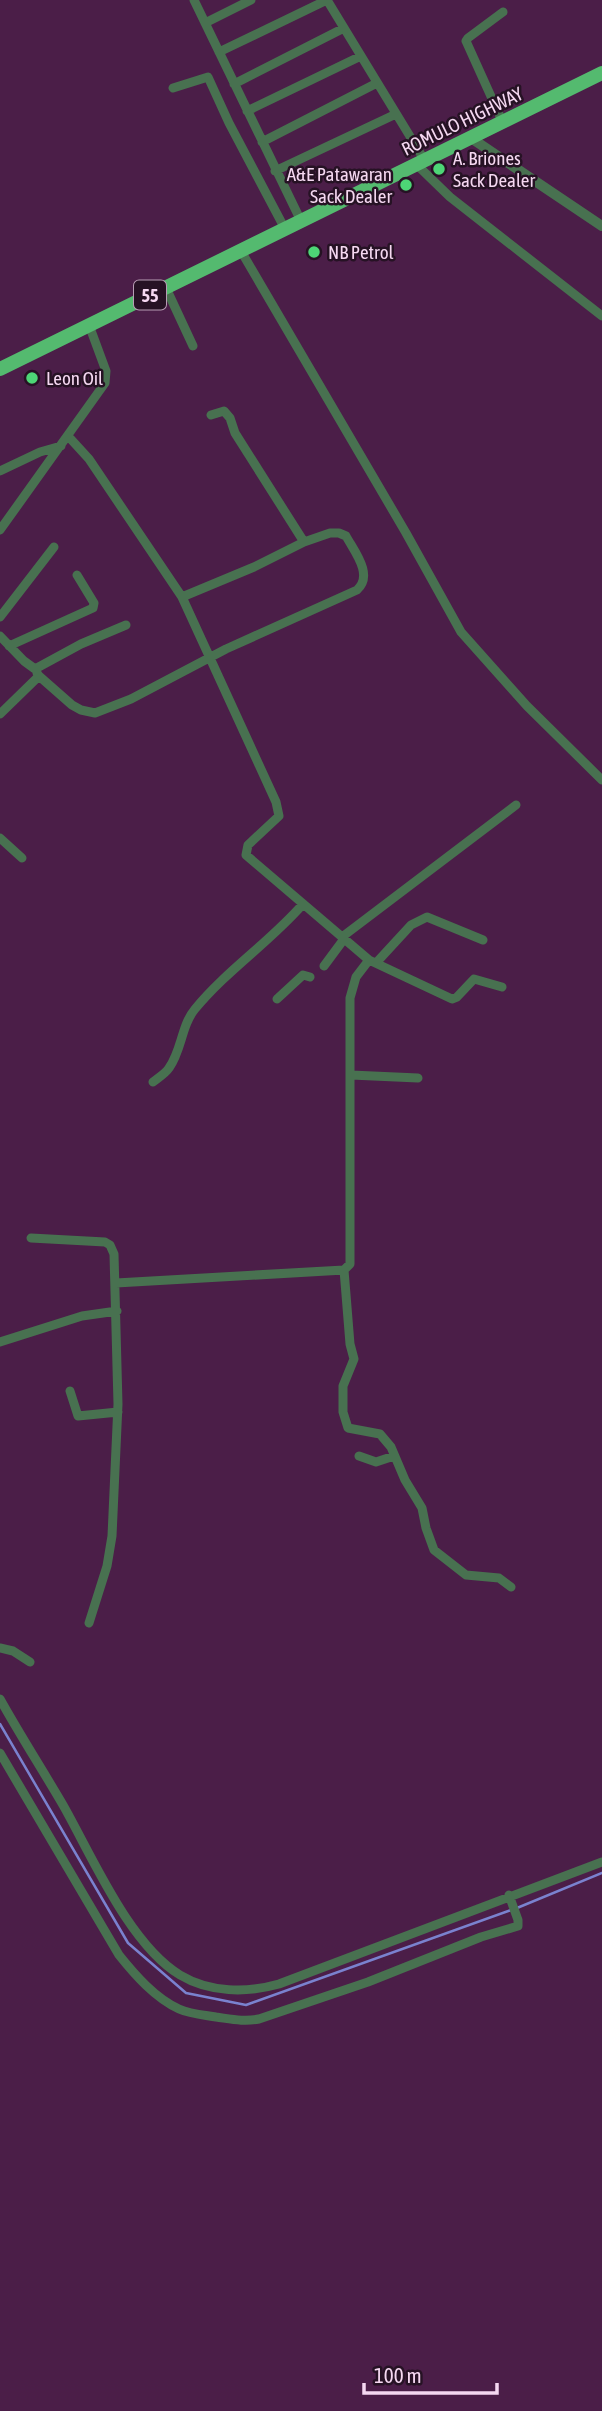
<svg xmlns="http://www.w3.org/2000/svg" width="602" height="2411" viewBox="0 0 602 2411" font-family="'Asap Condensed',sans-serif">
  <rect width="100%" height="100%" fill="#4b1e48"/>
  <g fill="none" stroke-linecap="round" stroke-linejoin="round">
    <!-- stream -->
    <path stroke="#7a82cf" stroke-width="2.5" d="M 0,1724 L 128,1943 L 186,1993 L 246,2005 L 511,1910
      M 517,1908 L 602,1873"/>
    <!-- minor -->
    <path stroke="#487150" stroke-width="9" d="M 194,0 L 301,221
      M 327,0 L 425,161
      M 205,23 L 251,0
      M 219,52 L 327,0
      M 234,84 L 344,28
      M 173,88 L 208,77 L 229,123 L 285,229
      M 247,111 L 361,56
      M 503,123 L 466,41 L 468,38 L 503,12
      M 262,142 L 377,83
      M 417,165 L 450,197 L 602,316
      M 275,171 L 396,114
      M 241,251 L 406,533 L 461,632 L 527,706 L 602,780
      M 166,288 L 193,346
      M 211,415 L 224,411 L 230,418 L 235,433 L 304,542
      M 68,436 L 89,459 L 182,597 L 276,802 L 279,816 L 248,845 L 246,855 L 369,960 L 356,977 L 350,998 L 350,1264 L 344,1270 L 116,1283
      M 0,471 L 40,452 L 61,446
      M 0,530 L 105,383 L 106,371 L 89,325
      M 0,617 L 54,547
      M 0,636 L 24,661 L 35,669 L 81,644 L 126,625
      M 9,646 L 93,608 L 94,603 L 77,575
      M 39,676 L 72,705 L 81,710 L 95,713 L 131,699 L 226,649 L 357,590 C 374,575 354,551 346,536 L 339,533 L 330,533 L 304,542 L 254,567 L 182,597
      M 0,714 L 39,676 L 37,673
      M 0,838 L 22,858
      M 342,937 L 516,805
      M 369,960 L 452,999 L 457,997 L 474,979 L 502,987
      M 376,963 L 411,925 L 427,917 L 483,940
      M 324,966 L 344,939
      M 277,999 L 303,975 L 310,977
      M 351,1075 L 418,1078
      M 153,1082 C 158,1078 166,1073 169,1068 C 182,1050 181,1026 195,1009 C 227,970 270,942 303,904
      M 31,1238 L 105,1242 L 110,1245 L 114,1254 L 118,1404 L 112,1536 L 107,1566 L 89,1623
      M 344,1270 L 350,1344 L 354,1359 L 343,1386 L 343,1412 L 348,1428 L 380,1434 L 391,1447 L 405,1480 L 422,1508 L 426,1528 L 434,1550 L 466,1575 L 499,1578 L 511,1587
      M 0,1342 L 82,1316 L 117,1311
      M 70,1391 L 78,1416 L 118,1412
      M 359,1456 L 376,1462 L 394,1456
      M 0,1648 L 13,1651 L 30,1662
      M 0,1699 C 20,1735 42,1769 63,1805 C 92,1856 129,1944 180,1975 C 210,1993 247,1993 279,1984 L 602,1862
      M 0,1753 L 119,1955 C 135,1975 155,1998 179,2009 C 190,2014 204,2015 216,2017 C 231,2019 244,2022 259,2019 L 368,1982 L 481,1937 L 518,1926 L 518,1920 L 509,1895"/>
    <!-- tertiary -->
    <path stroke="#487150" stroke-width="10" d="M 471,138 L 602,226"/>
    <!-- trunk -->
    <path stroke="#54ba6f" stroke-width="14" d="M 0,369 L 602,73"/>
  </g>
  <!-- markers -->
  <g fill="#4dd676" stroke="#261224" stroke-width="2.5">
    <circle cx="439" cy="169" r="7"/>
    <circle cx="406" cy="185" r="7"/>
    <circle cx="314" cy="252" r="7"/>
    <circle cx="32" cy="378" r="7"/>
  </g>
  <g text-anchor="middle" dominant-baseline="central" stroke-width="5" stroke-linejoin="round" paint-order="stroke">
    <!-- shield labels -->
    <rect fill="#261224" stroke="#b79db4" stroke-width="2" x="134" y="280.5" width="32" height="29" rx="5"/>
    <g font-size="18" font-weight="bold" fill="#f5d8f1">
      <text x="150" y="295">55</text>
    </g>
    <!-- street labels -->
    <g font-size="19" fill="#f5d8f1" stroke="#261224">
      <text transform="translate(462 121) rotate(-26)">ROMULO HIGHWAY</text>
    </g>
    <!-- poi labels -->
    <g font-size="19" fill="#f5d8f1" stroke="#261224" text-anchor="start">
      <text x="453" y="158">A. Briones<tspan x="453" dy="22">Sack Dealer</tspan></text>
      <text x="392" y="174" text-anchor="end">A&amp;E Patawaran<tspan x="392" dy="22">Sack Dealer</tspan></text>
      <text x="328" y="252">NB Petrol</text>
      <text x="46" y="378">Leon Oil</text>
    </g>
  </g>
  <!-- scale -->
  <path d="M364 2383v10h133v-10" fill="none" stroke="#f5d8f1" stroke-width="3.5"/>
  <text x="374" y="2383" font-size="21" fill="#f5d8f1" stroke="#261224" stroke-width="5" paint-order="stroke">100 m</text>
</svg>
